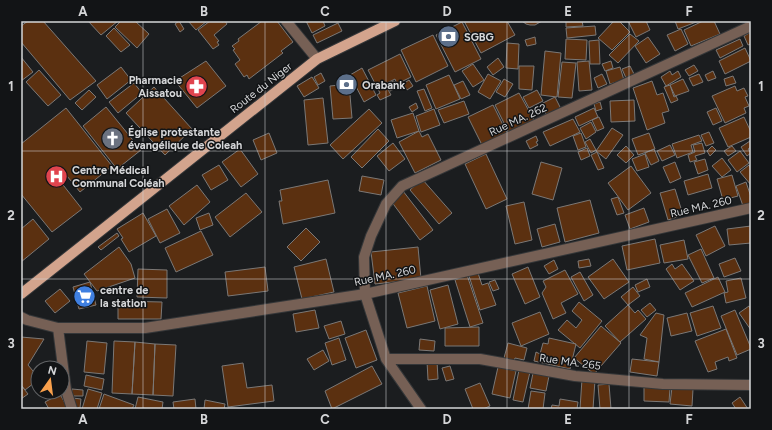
<svg xmlns="http://www.w3.org/2000/svg" width="772" height="430" viewBox="0 0 772 430" font-family="Figtree,sans-serif">
  <rect width="100%" height="100%" fill="#1b1d1f"/>
  <!-- building -->
  <path fill="#5b3010" stroke="#7b7876" d="M 28,21 L 43,21 L 96,81 L 70,100 L 21,42 L 21,26 Z
    M 88,21 L 118,21 L 101,35 Z
    M 121,21 L 135,21 L 149,34 L 137,48 L 115,27 Z
    M 179,21 L 184,29 L 180,32 L 175,24 Z
    M 188,21 L 207,21 L 196,30 Z
    M 210,21 L 221,21 L 222,22 L 225,21 L 227,24 L 214,35 L 219,41 L 217,42 L 219,45 L 213,49 L 198,30 Z
    M 262,21 L 277,21 L 293,42 L 281,51 L 283,53 L 249,79 L 247,75 L 244,77 L 235,64 L 240,60 L 233,50 L 235,49 L 232,46 L 239,41 L 238,39 Z
    M 306,21 L 323,21 L 325,26 L 312,33 Z
    M 464,21 L 507,21 L 515,35 L 481,53 Z
    M 515,21 L 542,21 L 535,25 L 530,25 L 526,24 L 522,21 Z
    M 566,21 L 582,21 L 583,26 L 566,27 Z
    M 614,21 L 619,21 L 630,32 L 612,50 L 598,38 Z
    M 628,21 L 646,21 L 650,30 L 636,37 Z
    M 675,21 L 699,21 L 678,29 Z
    M 703,21 L 714,21 L 720,34 L 691,46 L 684,30 Z
    M 462,22 L 481,59 L 455,72 L 436,35 Z
    M 338,23 L 342,31 L 317,43 L 313,35 Z
    M 595,26 L 596,35 L 567,38 L 566,28 Z
    M 114,28 L 130,45 L 121,52 L 106,36 Z
    M 681,29 L 688,44 L 675,51 L 667,35 Z
    M 751,32 L 751,44 L 748,45 L 744,36 Z
    M 630,34 L 639,41 L 618,63 L 609,55 Z
    M 433,35 L 448,66 L 416,82 L 401,50 Z
    M 535,37 L 536,44 L 527,46 L 525,40 Z
    M 648,37 L 660,54 L 646,63 L 635,46 Z
    M 566,39 L 587,40 L 586,60 L 565,59 Z
    M 740,39 L 743,46 L 720,58 L 716,50 Z
    M 599,40 L 600,64 L 590,64 L 589,41 Z
    M 507,43 L 519,44 L 518,69 L 506,68 Z
    M 745,48 L 751,61 L 725,74 L 719,61 Z
    M 545,51 L 561,53 L 557,97 L 541,95 Z
    M 400,54 L 411,77 L 397,84 L 395,79 L 385,84 L 391,95 L 380,100 L 377,95 L 380,93 L 368,70 Z
    M 21,57 L 33,72 L 21,81 Z
    M 498,58 L 504,67 L 493,75 L 487,67 Z
    M 206,61 L 226,86 L 197,108 L 175,81 Z
    M 589,61 L 592,90 L 579,91 L 577,62 Z
    M 611,61 L 613,68 L 605,71 L 602,64 Z
    M 562,62 L 576,63 L 572,98 L 558,97 Z
    M 473,64 L 484,80 L 473,87 L 462,71 Z
    M 694,65 L 698,71 L 689,76 L 685,70 Z
    M 519,66 L 534,66 L 532,90 L 519,89 Z
    M 630,66 L 634,74 L 626,78 L 622,69 Z
    M 121,67 L 131,80 L 107,99 L 97,85 Z
    M 620,67 L 624,80 L 610,84 L 606,71 Z
    M 362,68 L 376,95 L 364,102 L 350,75 Z
    M 39,70 L 61,95 L 48,106 L 26,82 Z
    M 670,71 L 672,75 L 678,71 L 681,77 L 666,86 L 661,77 Z
    M 713,71 L 716,78 L 708,81 L 705,75 Z
    M 321,73 L 325,81 L 318,85 L 314,77 Z
    M 488,74 L 501,81 L 490,99 L 478,92 Z
    M 602,74 L 607,84 L 598,88 L 594,78 Z
    M 699,74 L 703,82 L 693,86 L 689,78 Z
    M 449,75 L 460,99 L 436,109 L 426,85 Z
    M 733,76 L 736,83 L 726,86 L 724,79 Z
    M 312,77 L 319,88 L 304,97 L 297,86 Z
    M 504,79 L 513,84 L 505,97 L 496,92 Z
    M 683,79 L 689,91 L 675,96 L 670,85 Z
    M 409,80 L 413,86 L 407,90 L 403,84 Z
    M 394,81 L 397,88 L 390,91 L 387,84 Z
    M 463,81 L 470,95 L 461,99 L 454,85 Z
    M 652,81 L 657,95 L 663,93 L 669,111 L 662,113 L 665,123 L 647,130 L 633,88 Z
    M 134,83 L 142,93 L 118,113 L 109,102 Z
    M 349,84 L 352,118 L 333,119 L 330,86 Z
    M 670,85 L 674,97 L 676,96 L 678,100 L 671,103 L 664,87 Z
    M 735,86 L 737,91 L 744,88 L 748,96 L 745,97 L 749,106 L 744,108 L 746,113 L 725,123 L 712,96 Z
    M 154,87 L 192,129 L 165,155 L 126,113 Z
    M 424,89 L 432,108 L 425,111 L 417,91 Z
    M 89,90 L 96,97 L 82,110 L 75,103 Z
    M 537,90 L 543,101 L 529,108 L 523,97 Z
    M 519,93 L 534,120 L 509,133 L 495,105 Z
    M 555,97 L 561,109 L 547,116 L 541,104 Z
    M 323,98 L 328,143 L 308,145 L 304,100 Z
    M 634,100 L 635,121 L 611,122 L 610,101 Z
    M 464,101 L 469,114 L 444,123 L 438,110 Z
    M 600,102 L 602,109 L 596,111 L 594,104 Z
    M 416,103 L 418,108 L 412,112 L 409,107 Z
    M 493,105 L 507,133 L 482,145 L 468,117 Z
    M 106,107 L 141,150 L 117,169 L 83,126 Z
    M 66,108 L 112,166 L 80,192 L 67,176 L 60,181 L 82,209 L 52,232 L 21,194 L 21,144 Z
    M 594,108 L 598,117 L 579,126 L 575,117 Z
    M 716,108 L 722,121 L 713,125 L 707,112 Z
    M 369,109 L 382,123 L 343,159 L 330,145 Z
    M 434,109 L 440,125 L 421,132 L 416,116 Z
    M 413,113 L 419,131 L 397,138 L 391,120 Z
    M 599,117 L 604,128 L 597,131 L 592,120 Z
    M 744,117 L 751,132 L 751,137 L 728,147 L 719,128 Z
    M 573,119 L 580,132 L 550,146 L 543,132 Z
    M 591,122 L 596,132 L 586,139 L 580,128 Z
    M 612,128 L 623,135 L 606,159 L 596,151 Z
    M 378,129 L 389,141 L 362,168 L 351,157 Z
    M 419,131 L 422,137 L 428,134 L 441,160 L 415,173 L 399,142 Z
    M 709,132 L 714,143 L 706,146 L 701,135 Z
    M 269,133 L 277,153 L 261,160 L 253,140 Z
    M 581,133 L 586,147 L 578,150 L 573,136 Z
    M 649,133 L 655,149 L 638,155 L 632,139 Z
    M 699,135 L 702,141 L 691,145 L 693,152 L 677,158 L 672,144 Z
    M 536,136 L 538,141 L 536,142 L 538,145 L 530,149 L 526,141 Z
    M 590,139 L 596,150 L 591,153 L 585,142 Z
    M 750,141 L 751,143 L 751,147 L 748,149 L 751,153 L 747,156 L 741,147 Z
    M 393,143 L 405,159 L 389,171 L 377,156 Z
    M 702,143 L 705,153 L 695,156 L 697,160 L 690,162 L 688,155 L 695,152 L 693,145 Z
    M 670,145 L 675,155 L 662,161 L 657,151 Z
    M 626,146 L 634,155 L 626,163 L 617,155 Z
    M 712,146 L 716,150 L 710,156 L 707,151 Z
    M 732,146 L 736,151 L 728,156 L 724,151 Z
    M 587,148 L 590,156 L 581,160 L 578,152 Z
    M 240,149 L 258,174 L 241,187 L 222,162 Z
    M 654,149 L 659,161 L 651,165 L 645,153 Z
    M 740,151 L 749,163 L 737,172 L 728,160 Z
    M 597,152 L 604,168 L 598,170 L 591,155 Z
    M 486,154 L 507,199 L 486,209 L 465,164 Z
    M 645,154 L 649,167 L 637,171 L 632,159 Z
    M 722,158 L 731,170 L 722,177 L 712,166 Z
    M 705,159 L 708,170 L 698,174 L 694,162 Z
    M 541,162 L 562,168 L 553,200 L 532,194 Z
    M 675,162 L 681,178 L 670,183 L 663,167 Z
    M 219,165 L 228,180 L 211,190 L 202,175 Z
    M 749,165 L 751,169 L 751,185 L 740,172 Z
    M 631,166 L 651,193 L 628,210 L 608,183 Z
    M 708,174 L 712,188 L 688,195 L 684,181 Z
    M 732,175 L 738,196 L 723,200 L 717,179 Z
    M 362,176 L 384,180 L 381,195 L 359,191 Z
    M 422,179 L 452,213 L 439,224 L 410,190 Z
    M 328,180 L 335,213 L 283,224 L 279,201 L 282,201 L 280,190 Z
    M 746,182 L 751,197 L 751,203 L 743,206 L 736,186 Z
    M 197,185 L 210,202 L 184,225 L 169,206 Z
    M 675,189 L 683,215 L 668,220 L 660,193 Z
    M 403,191 L 433,230 L 420,240 L 391,201 Z
    M 246,193 L 262,212 L 230,237 L 215,217 Z
    M 618,197 L 624,213 L 617,215 L 611,199 Z
    M 590,200 L 599,233 L 565,242 L 557,208 Z
    M 524,202 L 532,240 L 515,244 L 506,206 Z
    M 644,208 L 649,222 L 630,229 L 625,215 Z
    M 167,209 L 180,233 L 160,243 L 148,219 Z
    M 143,213 L 156,236 L 129,252 L 121,239 L 123,238 L 117,229 Z
    M 209,213 L 213,225 L 200,230 L 196,218 Z
    M 33,219 L 49,239 L 21,262 L 21,229 Z
    M 555,224 L 560,242 L 542,247 L 537,229 Z
    M 715,226 L 725,246 L 706,256 L 696,235 Z
    M 751,226 L 751,243 L 729,245 L 727,229 Z
    M 306,228 L 320,242 L 301,261 L 287,247 Z
    M 201,231 L 213,255 L 176,272 L 165,248 Z
    M 117,233 L 119,236 L 101,250 L 98,247 Z
    M 655,239 L 660,263 L 627,270 L 622,246 Z
    M 684,240 L 688,259 L 664,263 L 660,245 Z
    M 119,247 L 131,264 L 135,278 L 97,291 L 84,274 Z
    M 418,247 L 421,279 L 375,284 L 371,252 Z
    M 701,249 L 714,278 L 702,283 L 688,255 Z
    M 735,258 L 741,271 L 724,277 L 719,264 Z
    M 326,259 L 334,292 L 302,299 L 294,267 Z
    M 589,259 L 591,266 L 579,268 L 578,261 Z
    M 613,259 L 629,282 L 604,299 L 588,277 Z
    M 554,260 L 558,269 L 549,274 L 544,266 Z
    M 672,264 L 675,269 L 682,264 L 694,281 L 680,290 L 666,269 Z
    M 265,267 L 268,291 L 228,296 L 225,272 Z
    M 528,267 L 540,297 L 525,304 L 512,274 Z
    M 138,269 L 167,270 L 167,298 L 137,297 Z
    M 565,270 L 578,294 L 561,303 L 566,313 L 553,319 L 542,293 L 546,287 L 543,281 Z
    M 580,272 L 593,295 L 584,301 L 571,277 Z
    M 478,273 L 482,285 L 488,283 L 496,305 L 480,310 L 469,276 Z
    M 467,275 L 483,323 L 470,327 L 455,280 Z
    M 718,277 L 725,292 L 692,307 L 685,293 Z
    M 741,278 L 746,298 L 726,303 L 724,293 L 728,292 L 726,281 Z
    M 647,279 L 650,287 L 638,292 L 635,285 Z
    M 495,280 L 499,289 L 493,291 L 489,282 Z
    M 90,282 L 96,305 L 79,309 L 73,287 Z
    M 448,285 L 458,324 L 440,329 L 430,290 Z
    M 427,286 L 435,321 L 407,328 L 398,293 Z
    M 633,287 L 640,296 L 628,305 L 621,297 Z
    M 60,289 L 70,301 L 55,313 L 45,301 Z
    M 118,301 L 162,302 L 161,319 L 118,319 Z
    M 579,302 L 602,321 L 580,348 L 558,330 L 567,320 L 576,328 L 582,320 L 572,311 Z
    M 650,303 L 656,310 L 647,317 L 641,310 Z
    M 628,305 L 635,313 L 638,310 L 646,319 L 620,342 L 605,326 Z
    M 713,306 L 721,328 L 697,336 L 690,313 Z
    M 749,306 L 751,310 L 751,330 L 739,313 Z
    M 315,310 L 319,328 L 296,332 L 293,314 Z
    M 735,310 L 751,348 L 751,349 L 737,355 L 721,316 Z
    M 540,312 L 549,334 L 521,346 L 512,323 Z
    M 656,313 L 664,315 L 659,362 L 644,359 L 647,338 L 640,335 Z
    M 687,313 L 692,331 L 671,336 L 667,318 Z
    M 341,321 L 345,334 L 329,339 L 324,326 Z
    M 601,326 L 621,343 L 594,374 L 574,358 Z
    M 479,327 L 479,346 L 445,346 L 445,328 Z
    M 726,329 L 737,358 L 729,361 L 728,357 L 715,362 L 717,369 L 708,372 L 695,341 Z
    M 366,330 L 377,360 L 356,368 L 345,338 Z
    M 21,337 L 44,339 L 28,365 L 38,377 L 38,380 L 25,390 L 21,385 Z
    M 339,338 L 346,360 L 332,365 L 325,343 Z
    M 549,338 L 576,344 L 570,369 L 534,361 L 536,352 L 540,354 L 543,343 L 548,344 Z
    M 420,339 L 435,341 L 434,351 L 419,350 Z
    M 87,341 L 107,343 L 104,374 L 84,372 Z
    M 114,341 L 135,342 L 132,394 L 112,393 Z
    M 135,342 L 155,344 L 153,395 L 132,394 Z
    M 508,343 L 527,348 L 524,360 L 515,358 L 514,361 L 504,358 Z
    M 155,344 L 176,345 L 173,396 L 153,395 Z
    M 323,350 L 329,361 L 314,370 L 307,359 Z
    M 632,359 L 659,362 L 657,376 L 630,372 Z
    M 427,361 L 437,361 L 438,379 L 428,380 Z
    M 243,363 L 247,388 L 272,385 L 274,401 L 228,407 L 222,366 Z
    M 372,366 L 382,384 L 332,409 L 325,391 Z
    M 450,366 L 454,379 L 446,381 L 442,368 Z
    M 498,367 L 516,371 L 510,398 L 492,394 Z
    M 519,370 L 530,372 L 523,402 L 513,400 Z
    M 533,373 L 549,376 L 546,391 L 530,388 Z
    M 86,375 L 104,379 L 102,390 L 84,386 Z
    M 582,379 L 595,380 L 593,409 L 580,409 Z
    M 480,383 L 490,406 L 483,409 L 473,409 L 465,389 Z
    M 609,384 L 611,409 L 600,409 L 598,385 Z
    M 21,385 L 28,394 L 21,399 Z
    M 644,387 L 670,388 L 669,402 L 644,401 Z
    M 672,387 L 693,389 L 692,406 L 670,404 Z
    M 72,389 L 83,390 L 83,396 L 71,396 Z
    M 88,389 L 102,393 L 97,409 L 82,409 Z
    M 531,391 L 545,393 L 543,409 L 528,409 Z
    M 60,394 L 68,409 L 49,409 L 45,402 Z
    M 104,394 L 134,405 L 132,409 L 99,409 Z
    M 138,397 L 163,402 L 162,409 L 148,409 L 143,408 L 142,409 L 135,409 Z
    M 740,397 L 748,409 L 736,409 L 732,403 Z
    M 73,398 L 81,399 L 80,408 L 72,407 Z
    M 195,399 L 196,409 L 174,409 L 173,402 Z
    M 560,399 L 578,402 L 577,409 L 551,409 L 552,405 L 559,406 Z
    M 205,400 L 225,404 L 224,409 L 204,409 Z"/>
  <g fill="none" stroke-linecap="round" stroke-linejoin="round">
    <defs>
      <path id="minor" d="M 286,21 L 317,59
        M 21,317 L 27,320 L 58,328 L 145,328 L 365,294 L 751,208
        M 58,328 L 66,390 L 72,409
        M 386,359 L 480,359 L 575,376 L 663,384 L 751,385
        M 421,409 L 386,359 L 365,294 L 364,257 L 371,236 L 386,204 L 402,186 L 751,26"/>
      <path id="major" d="M 21,294 L 317,59 L 395,21"/>
    </defs>
    <!-- minor casing -->
    <use href="#minor" stroke="#353739" stroke-width="12"/>
    <!-- major casing -->
    <use href="#major" stroke="#353739" stroke-width="12"/>
    <!-- minor -->
    <use href="#minor" stroke="#766055" stroke-width="10"/>
    <!-- major -->
    <use href="#major" stroke="#d3a48d" stroke-width="10"/>
  </g>
  <!-- grid -->
  <path fill="none" stroke="#d5d6d8" stroke-width="1" stroke-opacity="0.55" d="M 143,21 L 143,409M 265,21 L 265,409M 386,21 L 386,409M 507,21 L 507,409M 629,21 L 629,409M 21,151 L 751,151M 21,279 L 751,279"/>
  <!-- icons -->
  <defs>
    <symbol id="bank-disc" viewBox="-11 -11 22 22"><circle r="9.5" fill="#5c6f8a" stroke="#121416"/><path d="M-6-4H6V4H-6ZM0-2.3a2.3 2.3 0 1 0 0 4.6a2.3 2.3 0 1 0 0-4.6Z" fill="#fff"/></symbol>
    <symbol id="pharmacy-disc" viewBox="-11 -11 22 22"><circle r="9.5" fill="#e0444e" stroke="#121416"/><path d="M-2-6h4v4h4v4h-4v4h-4v-4h-4v-4h4Z" fill="#fff"/></symbol>
    <symbol id="church-disc" viewBox="-11 -11 22 22"><circle r="9.5" fill="#6b7280" stroke="#121416"/><path d="M-1.2-6h2.4v3.5h3.3v2.4h-3.3V6h-2.4V-.1h-3.3v-2.4h3.3Z" fill="#fff"/></symbol>
    <symbol id="hospital-disc" viewBox="-11 -11 22 22"><circle r="9.5" fill="#e0444e" stroke="#121416"/><path d="M-5-5h3v3.5h4V-5h3V5h-3V1.5h-4V5h-3Z" fill="#fff"/></symbol>
    <symbol id="supermarket-disc" viewBox="-11 -11 22 22"><circle r="9.5" fill="#3f7fe0" stroke="#121416"/><path d="M-6-5.5h2.5l.6 2H6L4.5 2H-2.5L-4.4-4H-6ZM-1.5 3.2a1.3 1.3 0 1 0 .1 0ZM3 3.2a1.3 1.3 0 1 0 .1 0Z" fill="#fff"/></symbol>
  </defs>
  <g fill-rule="evenodd">
    <use href="#bank-disc" x="436" y="24" width="25" height="25"/>
    <use href="#bank-disc" x="334" y="72" width="25" height="25"/>
    <use href="#pharmacy-disc" x="184" y="74" width="25" height="25"/>
    <use href="#church-disc" x="100" y="126" width="25" height="25"/>
    <use href="#hospital-disc" x="44" y="164" width="25" height="25"/>
    <use href="#supermarket-disc" x="72" y="284" width="25" height="25"/>
  </g>
  <g text-anchor="middle" dominant-baseline="central" stroke-width="3" stroke-linejoin="round" paint-order="stroke">
    <!-- poi labels -->
    <g font-size="11" font-weight="bold" fill="#d5d6d8" stroke="#121416" text-anchor="start">
      <text x="464" y="37">SGBG</text>
      <text x="182" y="80" text-anchor="end">Pharmacie<tspan x="182" dy="13">Aissatou</tspan></text>
      <text x="362" y="85">Orabank</text>
      <text x="128" y="132">Église protestante<tspan x="128" dy="13">évangélique de Coleah</tspan></text>
      <text x="72" y="170">Centre Médical<tspan x="72" dy="13">Communal Coléah</tspan></text>
      <text x="100" y="290">centre de<tspan x="100" dy="13">la station</tspan></text>
    </g>
    <!-- street labels -->
    <g font-size="11" fill="#d5d6d8" stroke="#121416">
      <text transform="translate(261 88) rotate(-38)">Route du Niger</text>
      <text transform="translate(518 120) rotate(-25)">Rue MA. 262</text>
      <text transform="translate(701 207) rotate(-13)">Rue MA. 260</text>
      <text transform="translate(385 276) rotate(-12)">Rue MA. 260</text>
      <text transform="translate(570 362) rotate(8)">Rue MA. 265</text>
    </g>
  </g>
  <!-- border -->
  <rect width="772" height="430" fill="none" stroke="#121416" stroke-width="44"/>
  <!-- north arrow -->
  <g transform="translate(50 380) rotate(14)"><circle r="19" fill="#121416" stroke="#606264"/>
  <path d="M0-3L7 15L0 10L-7 15Z" fill="#f9a04c"/>
  <text y="-6" font-size="11" font-weight="bold" text-anchor="middle" fill="#d5d6d8">N</text>
  </g>
  <rect x="22" y="22" width="728" height="386" fill="none" stroke="#d5d6d8" stroke-width="1.5"/>
  <g font-size="13" text-anchor="middle" font-weight="bold" fill="#d5d6d8">
    <text x="83" y="16">A</text>
    <text x="204" y="16">B</text>
    <text x="325" y="16">C</text>
    <text x="447" y="16">D</text>
    <text x="568" y="16">E</text>
    <text x="689" y="16">F</text>
    <text x="11" y="91">1</text>
    <text x="761" y="91">1</text>
    <text x="11" y="220">2</text>
    <text x="761" y="220">2</text>
    <text x="11" y="348">3</text>
    <text x="761" y="348">3</text>
    <text x="83" y="424">A</text>
    <text x="204" y="424">B</text>
    <text x="325" y="424">C</text>
    <text x="447" y="424">D</text>
    <text x="568" y="424">E</text>
    <text x="689" y="424">F</text>
  </g>
</svg>
